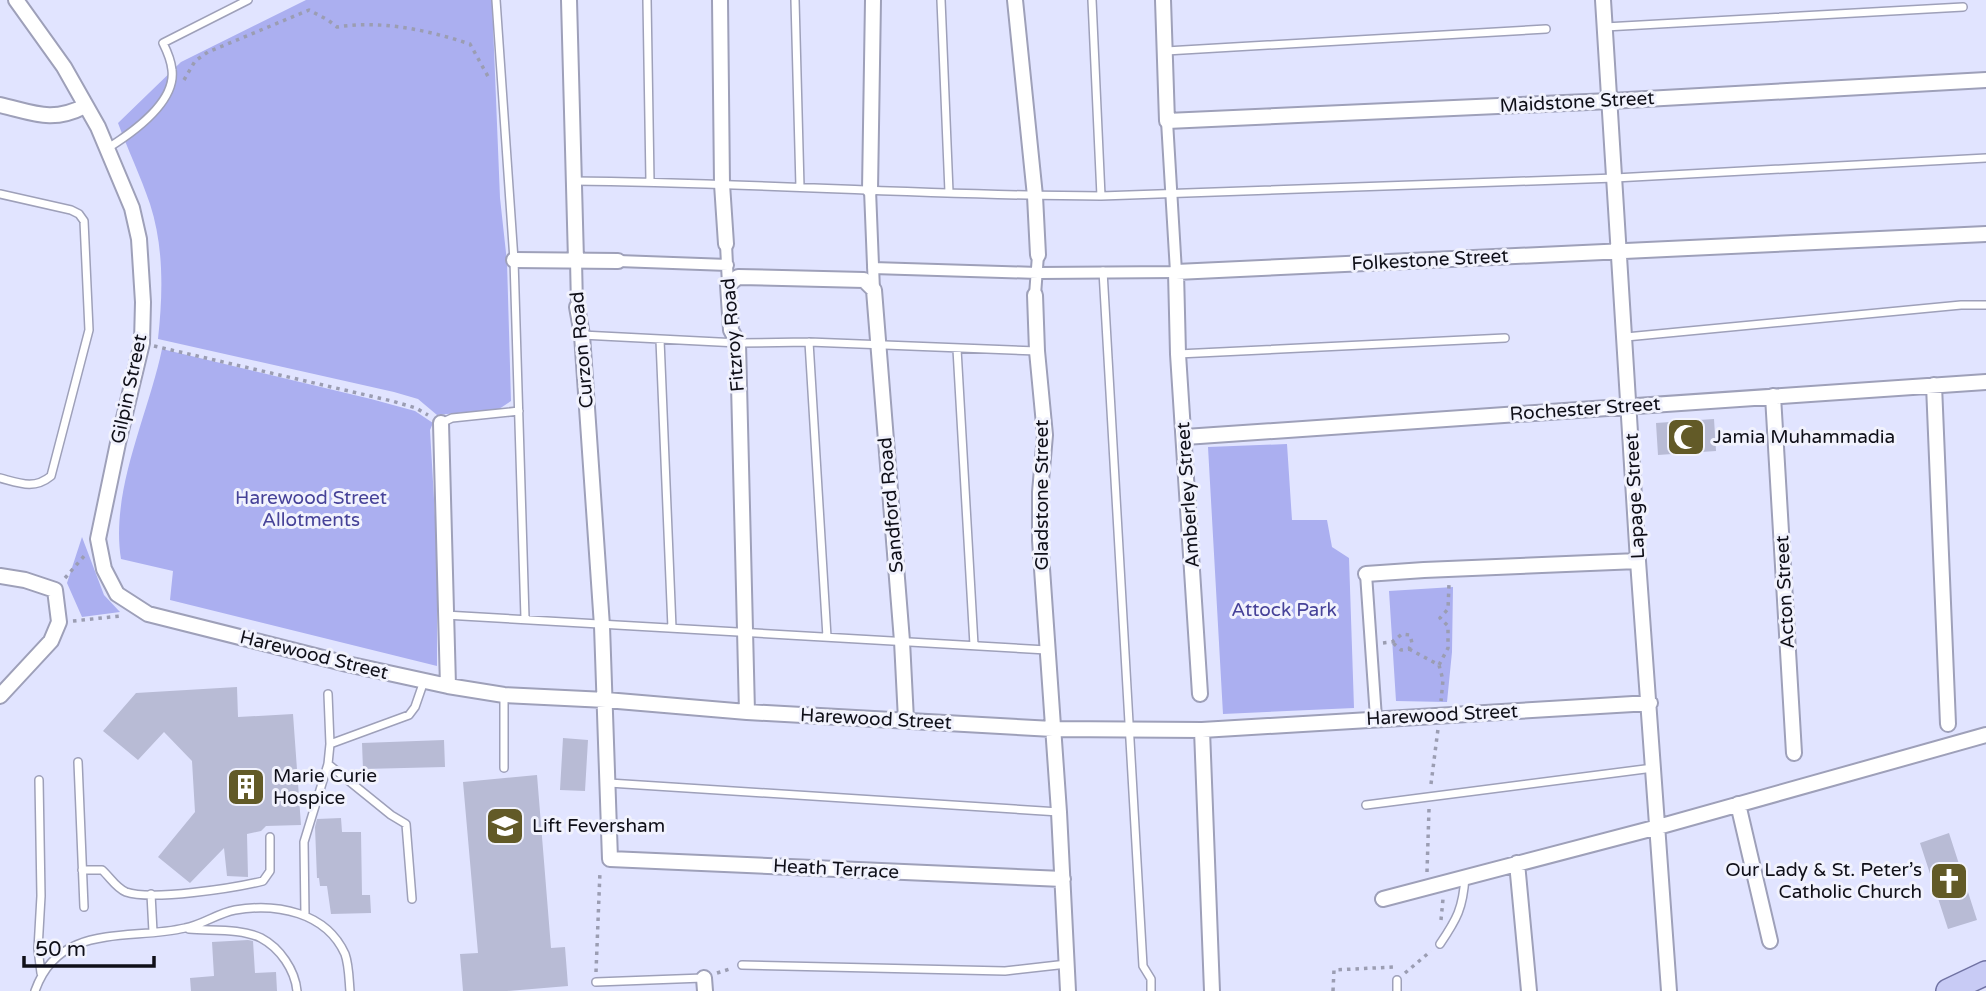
<svg xmlns="http://www.w3.org/2000/svg" width="1986" height="991" viewBox="0 0 1986 991" font-family="'Varela Round',sans-serif">
  <rect width="100%" height="100%" fill="#e1e4ff"/>
  <!-- green -->
  <path fill="#abaff0" d="M 306,0 L 492,0 L 500,198 L 507,262 L 511,401 L 499,409 L 437,415 L 418,399 L 394,392 L 158,339 C 163,294 164,247 150,204 C 141,177 128,150 118,123 L 181,62 Z
    M 162,349 L 371,399 L 415,411 L 433,423 L 430,430 L 437,551 L 437,666 L 170,600 L 173,571 L 121,559 C 110,491 148,416 162,349 Z
    M 1287,444 L 1292,520 L 1327,520 L 1332,547 L 1349,558 L 1354,708 L 1223,714 L 1208,447 Z
    M 82,537 L 104,595 L 120,612 L 82,617 L 67,583 Z
    M 1453,587 L 1452,652 L 1447,702 L 1396,701 L 1389,591 Z"/>
  <!-- building -->
  <path fill="#b8bbd5" d="M 1714,419 L 1716,451 L 1658,455 L 1656,423 Z
    M 237,687 L 238,717 L 293,714 L 301,825 L 266,826 L 261,831 L 247,834 L 248,877 L 227,876 L 224,848 L 190,883 L 158,857 L 195,812 L 192,761 L 164,732 L 138,760 L 103,731 L 136,693 Z
    M 563,738 L 588,740 L 585,791 L 560,790 Z
    M 444,740 L 445,767 L 363,769 L 362,743 Z
    M 537,775 L 551,948 L 565,947 L 568,986 L 507,991 L 463,991 L 460,954 L 478,953 L 463,782 Z
    M 341,818 L 342,832 L 361,832 L 362,895 L 370,895 L 371,913 L 331,914 L 327,886 L 320,886 L 319,878 L 317,878 L 315,827 L 317,819 Z
    M 1949,833 L 1977,920 L 1948,929 L 1920,843 Z
    M 248,940 L 253,941 L 255,973 L 276,972 L 277,991 L 191,991 L 190,978 L 214,976 L 212,942 Z"/>
  <g fill="none" stroke-linecap="round" stroke-linejoin="round">
    <defs>
      <path id="service" d="M 496,0 L 514,260 L 525,618
        M 647,0 L 650,181
        M 795,0 L 800,187
        M 941,0 L 949,192
        M 1092,0 L 1101,196
        M 1605,27 L 1963,7
        M 1166,51 L 1546,29
        M 108,148 C 132,133 176,102 172,70 C 171,60 167,51 163,43 L 248,0
        M 573,181 C 749,182 925,196 1101,196 L 1615,178 L 1986,158
        M 0,194 L 71,210 L 79,214 L 84,221 L 89,330 L 51,476 C 34,490 19,483 0,478
        M 1103,271 L 1143,966 L 1151,979 L 1151,991
        M 582,335 L 738,343 L 809,342 L 1037,351
        M 1626,337 L 1961,305 L 1986,305
        M 660,340 L 672,628
        M 809,342 L 827,637
        M 957,349 L 974,645
        M 1178,354 L 1505,338
        M 441,423 L 452,418 L 519,411
        M 445,615 L 1047,650
        M 328,694 L 330,744
        M 78,762 L 84,907
        M 328,764 L 391,815 L 406,824 L 412,899
        M 504,768 L 504,695
        M 39,780 L 41,896 L 38,949 L 41,973
        M 609,783 L 1059,812
        M 1366,805 L 1653,768
        M 82,870 L 102,870 C 110,877 116,888 126,892 C 152,901 234,888 263,881 L 270,871 L 270,837
        M 151,894 L 153,932
        M 305,915 L 304,842 L 328,764 L 330,744 L 409,715 L 415,707 L 424,681
        M 189,929 C 211,931 241,928 261,938 C 280,948 295,970 297,991
        M 1440,944 C 1457,919 1463,908 1465,877
        M 742,965 L 1005,971 L 1067,964
        M 1397,980 L 1397,991
        M 596,982 L 703,978
        M 35,991 C 59,922 128,941 185,928 C 202,925 218,913 235,910 C 277,903 326,912 345,954 C 349,965 349,980 350,991"/>
      <path id="pedestrian" d="M 870,190 L 874,290
        M 726,244 L 728,285
        M 576,260 L 577,307
        M 618,261 L 728,265
        M 873,268 L 1038,273 L 1176,272 L 1167,121
        M 1035,295 L 1038,255
        M 1366,574 L 1376,718"/>
      <path id="minor" d="M 16,0 L 64,67 L 98,127 L 132,208 L 139,239 L 143,302 L 142,343 L 118,443 L 98,539 L 104,569 L 117,594 L 148,614 L 347,664 L 448,686 L 504,695 L 606,700 L 747,712 L 1053,729 L 1202,730 L 1650,703
        M 569,0 L 576,260
        M 720,0 L 722,184 L 726,244
        M 1015,0 L 1035,196 L 1038,255
        M 1163,0 L 1167,121 L 1610,101 L 1986,80
        M 1603,0 L 1638,561 L 1669,991
        M 0,105 C 34,113 52,123 85,106
        M 870,190 L 873,0
        M 514,260 L 618,261
        M 1035,295 L 1037,351 L 1045,435 L 1040,492 L 1040,540 L 1059,812 L 1068,991
        M 577,307 L 582,335 L 602,626 L 610,859 L 1063,879
        M 1934,385 L 1948,724
        M 1773,396 L 1794,753
        M 441,423 L 448,686
        M 1185,437 L 1986,382
        M 1366,574 L 1424,570 L 1638,561
        M 0,576 L 25,580 L 55,590 L 59,622 L 51,641 L 0,696
        M 1200,694 L 1178,354 L 1176,272 L 1986,234
        M 747,712 L 738,343 L 731,330 L 728,285 L 738,277 L 864,280 L 874,290 L 902,641 L 906,720
        M 1202,730 L 1212,991
        M 1738,804 L 1770,941
        M 1517,863 L 1529,991
        M 1383,899 L 1658,827 L 1986,735
        M 704,978 L 705,991"/>
      <path id="primary" d="M 1948,991 L 1986,973"/>
    </defs>
    <!-- service casing -->
    <use href="#service" stroke="#9ea0b9" stroke-width="10"/>
    <!-- pedestrian casing -->
    <use href="#pedestrian" stroke="#9ea0b9" stroke-width="14"/>
    <!-- minor casing -->
    <use href="#minor" stroke="#9ea0b9" stroke-width="18"/>
    <!-- primary casing -->
    <use href="#primary" stroke="#7072a3" stroke-width="26"/>
    <!-- path -->
    <path stroke="#9b9db2" stroke-width="3.5" stroke-dasharray="3.5 5" stroke-linecap="butt" d="M 184,80 L 195,61 L 208,52 L 309,10 L 328,20 L 337,27 C 383,20 427,30 470,44 L 490,80
      M 154,346 L 392,401 L 416,408 L 428,415
      M 65,578 L 85,555
      M 73,621 L 121,616
      M 1383,643 L 1392,642 L 1402,634 L 1410,635 L 1412,643 L 1409,649 L 1401,650 L 1392,642
      M 1409,649 L 1439,665 L 1448,648 L 1448,626 L 1440,618 L 1448,609 L 1449,584
      M 1439,665 L 1443,680 L 1441,701
      M 1431,784 L 1438,729
      M 1427,872 L 1429,809
      M 1441,920 L 1443,899
      M 596,972 L 600,871
      M 717,973 L 733,968
      M 1405,973 L 1431,951
      M 1333,991 L 1334,970 L 1395,967"/>
    <!-- service -->
    <use href="#service" stroke="#fff" stroke-width="7"/>
    <!-- pedestrian -->
    <use href="#pedestrian" stroke="#fff" stroke-width="10"/>
    <!-- minor -->
    <use href="#minor" stroke="#fff" stroke-width="14"/>
    <!-- primary -->
    <use href="#primary" stroke="#c8cbf5" stroke-width="23"/>
  </g>
  <!-- icons -->
  <defs>
    <symbol id="mosque-square" viewBox="-11 -11 22 22"><rect x="-9" y="-9" width="18" height="18" rx="4" fill="#625a27" stroke="#f1f2fd"/><path d="M3.5-4.9A6 6 0 1 0 3.5 4.9A5 5 0 1 1 3.5-4.9Z" fill="#fff"/></symbol>
    <symbol id="building-square" viewBox="-11 -11 22 22"><rect x="-9" y="-9" width="18" height="18" rx="4" fill="#625a27" stroke="#f1f2fd"/><path d="M-4-6H4V6H1V3H-1V6H-4ZM-2.5-4.3h1.7v1.8h-1.7ZM.8-4.3h1.7v1.8H.8ZM-2.5-1h1.7V.8h-1.7ZM.8-1h1.7V.8H.8Z" fill="#fff"/></symbol>
    <symbol id="school-square" viewBox="-11 -11 22 22"><rect x="-9" y="-9" width="18" height="18" rx="4" fill="#625a27" stroke="#f1f2fd"/><path d="M0-5L7-2L0 1L-7-2ZM-4 1L0 2.5L4 1V4Q0 6-4 4Z" fill="#fff"/></symbol>
    <symbol id="church-square" viewBox="-11 -11 22 22"><rect x="-9" y="-9" width="18" height="18" rx="4" fill="#625a27" stroke="#f1f2fd"/><path d="M-1.2-6h2.4v3.5h3.3v2.4h-3.3V6h-2.4V-.1h-3.3v-2.4h3.3Z" fill="#fff"/></symbol>
  </defs>
  <g fill-rule="evenodd">
    <use href="#mosque-square" x="1664" y="415" width="44" height="44"/>
    <use href="#building-square" x="224" y="765" width="44" height="44"/>
    <use href="#school-square" x="483" y="804" width="44" height="44"/>
    <use href="#church-square" x="1927" y="859" width="44" height="44"/>
  </g>
  <g text-anchor="middle" dominant-baseline="central" stroke-width="6" stroke-linejoin="round" paint-order="stroke">
    <!-- street labels -->
    <g font-size="19" fill="#0f0f18" stroke="#f1f2fd">
      <text transform="translate(1577 102) rotate(-3)">Maidstone Street</text>
      <text transform="translate(1430 260) rotate(-3)">Folkestone Street</text>
      <text transform="translate(733 335) rotate(-95)">Fitzroy Road</text>
      <text transform="translate(582 350) rotate(-95)">Curzon Road</text>
      <text transform="translate(129 389) rotate(-78)">Gilpin Street</text>
      <text transform="translate(1585 409) rotate(-4)">Rochester Street</text>
      <text transform="translate(1042 495) rotate(-90)">Gladstone Street</text>
      <text transform="translate(1188 495) rotate(-94)">Amberley Street</text>
      <text transform="translate(1635 496) rotate(-93)">Lapage Street</text>
      <text transform="translate(891 505) rotate(-95)">Sandford Road</text>
      <text transform="translate(1785 592) rotate(-93)">Acton Street</text>
      <text transform="translate(314 655) rotate(14)">Harewood Street</text>
      <text transform="translate(1442 715) rotate(-3)">Harewood Street</text>
      <text transform="translate(876 719) rotate(3)">Harewood Street</text>
      <text transform="translate(836 869) rotate(3)">Heath Terrace</text>
    </g>
    <!-- poi labels -->
    <g font-size="19" fill="#0f0f18" stroke="#f1f2fd" text-anchor="start">
      <text x="1713" y="437">Jamia Muhammadia</text>
      <text x="273" y="776">Marie Curie<tspan x="273" dy="22">Hospice</tspan></text>
      <text x="532" y="826">Lift Feversham</text>
      <text x="1922" y="870" text-anchor="end">Our Lady &amp; St. Peter’s<tspan x="1922" dy="22">Catholic Church</tspan></text>
    </g>
    <!-- park labels -->
    <g font-size="19" fill="#464298" stroke="#f1f2fd">
      <text x="311" y="498">Harewood Street<tspan x="311" dy="22">Allotments</tspan></text>
      <text x="1284" y="610">Attock Park</text>
    </g>
  </g>
  <!-- scale -->
  <path d="M24 956v10h130v-10" fill="none" stroke="#0f0f18" stroke-width="3.5"/>
  <text x="35" y="956" font-size="21" fill="#0f0f18" stroke="#f1f2fd" stroke-width="5" paint-order="stroke">50 m</text>
</svg>
